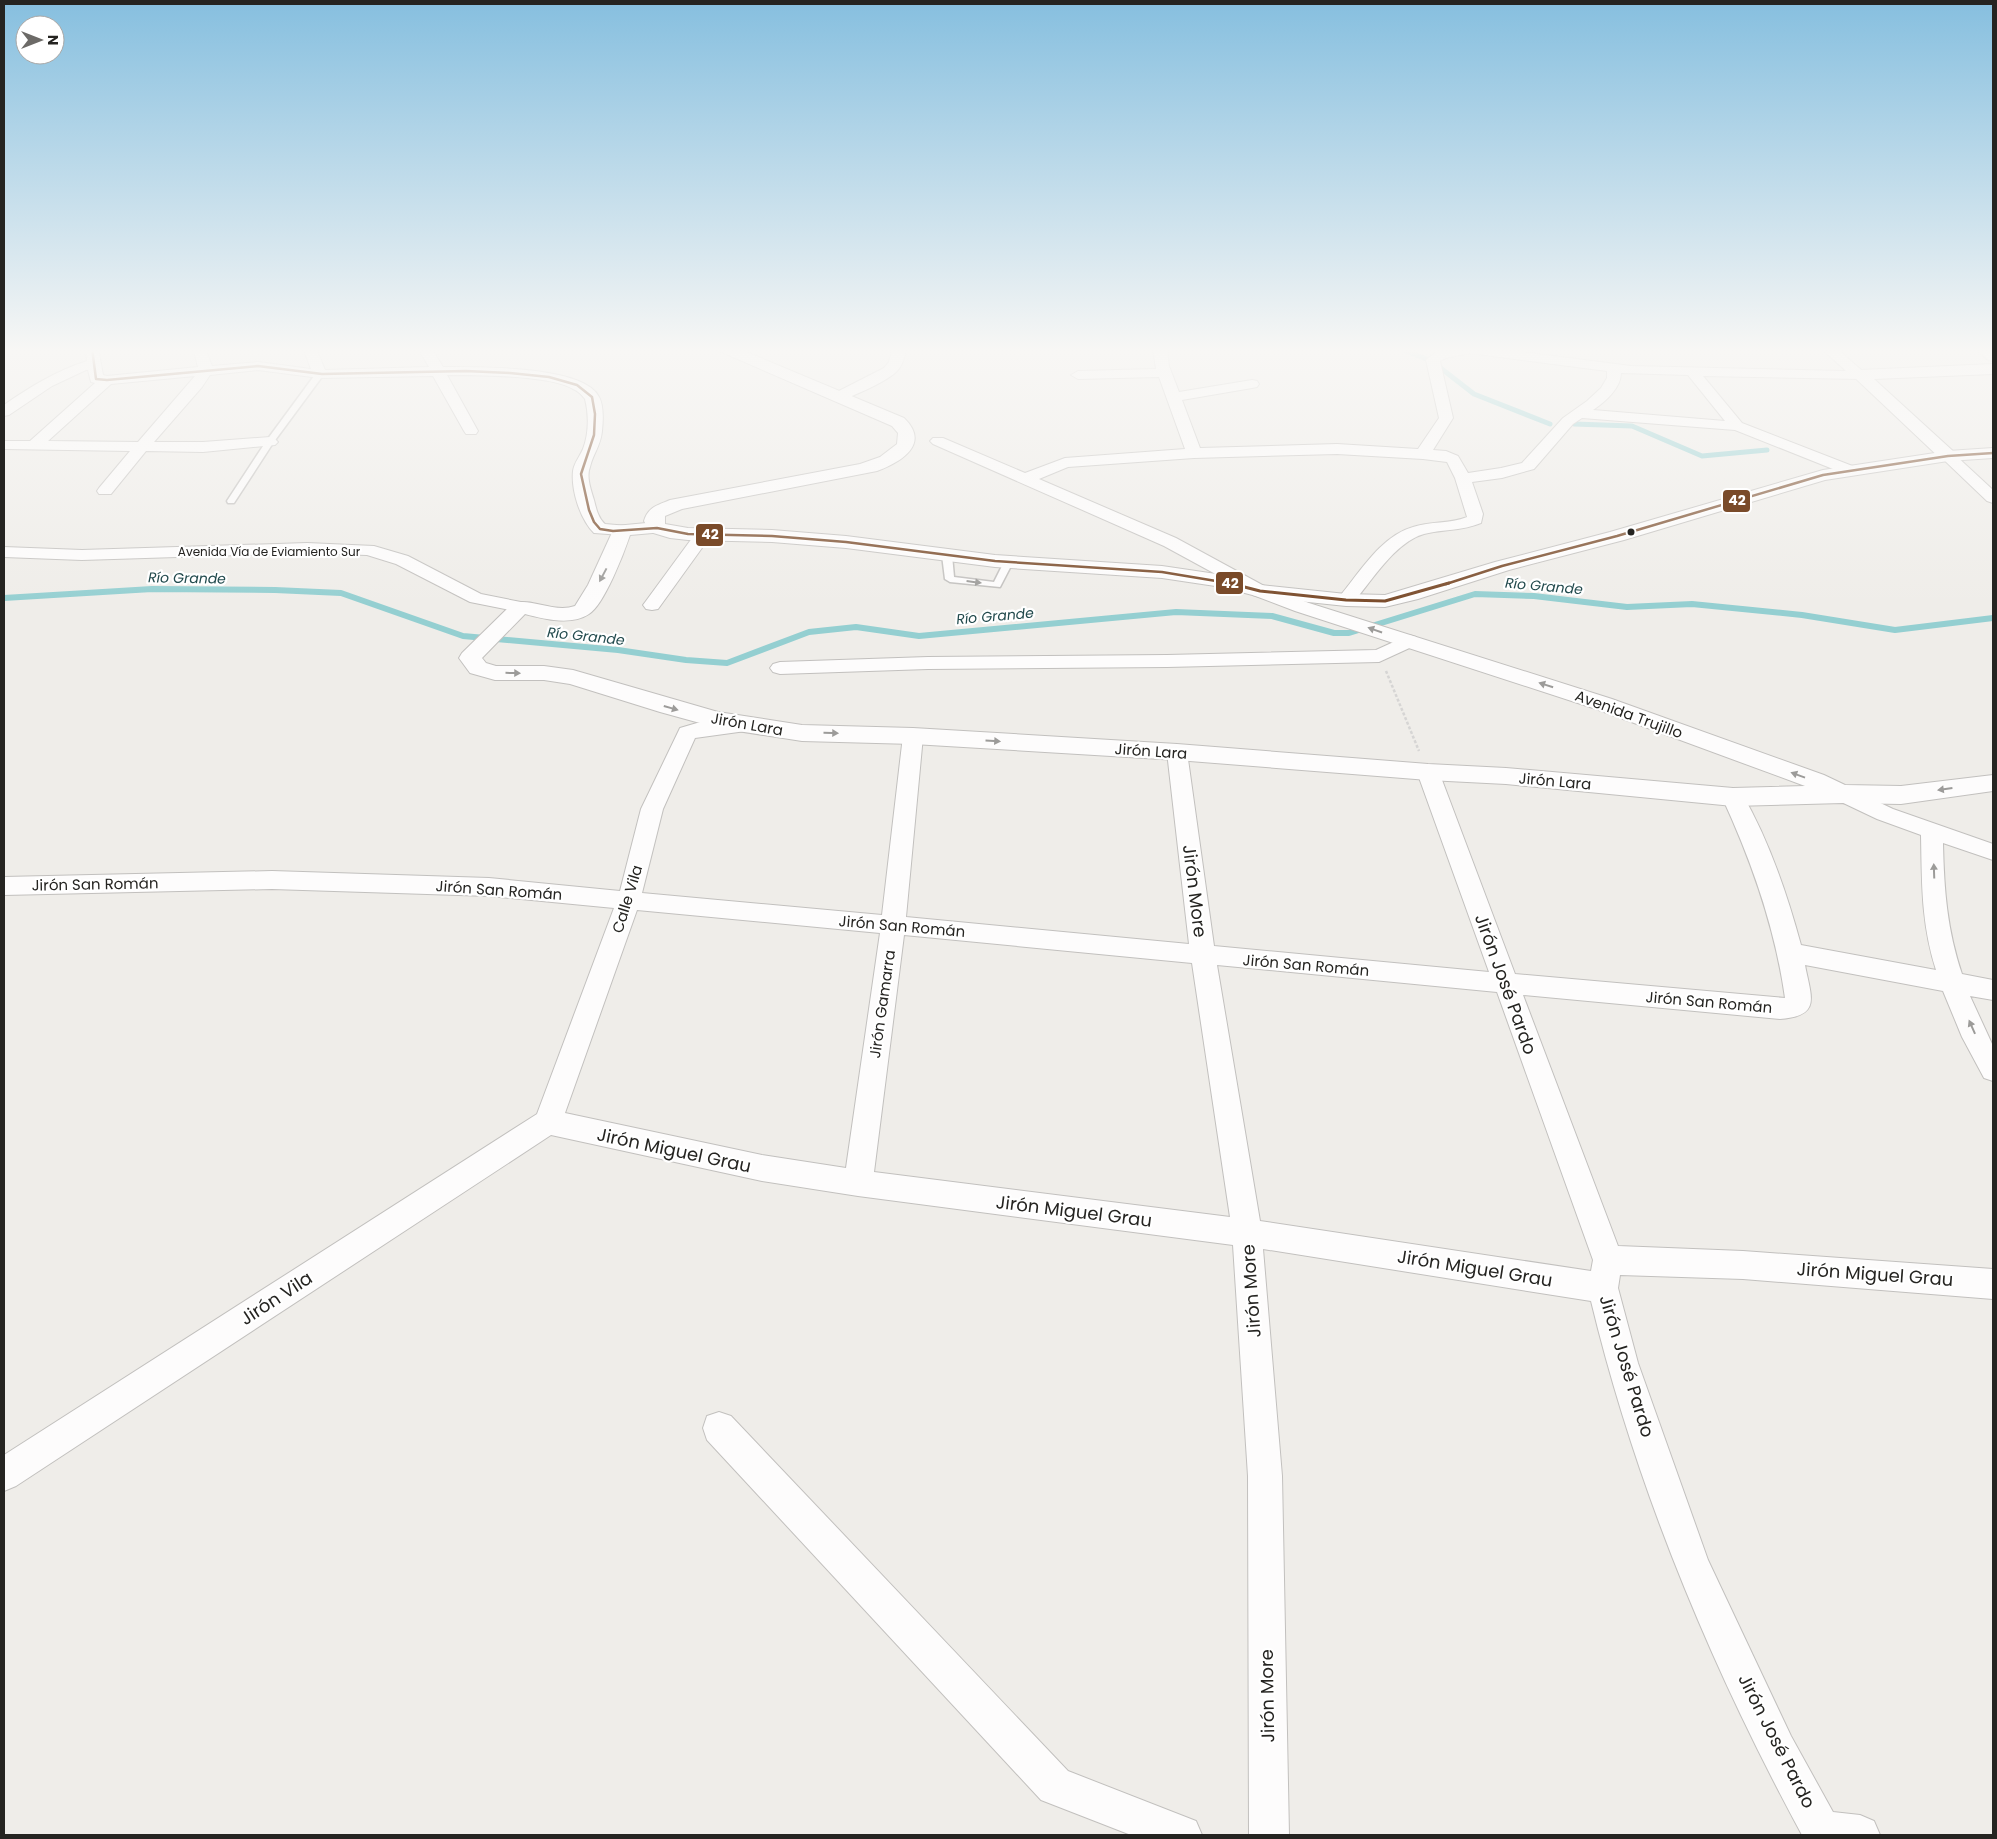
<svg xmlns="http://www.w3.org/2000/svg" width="1997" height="1839" viewBox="0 0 1997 1839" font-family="Poppins,sans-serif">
  <rect width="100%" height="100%" fill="#efede9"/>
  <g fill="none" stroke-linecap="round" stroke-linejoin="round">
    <!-- stream-far1 -->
    <path stroke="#94cfd1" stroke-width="5" d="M 1398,348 L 1429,360
      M 1438,366 L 1474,394 L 1550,424
      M 1574,424 L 1632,426 L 1702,456 L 1767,450"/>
    <!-- stream -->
    <path stroke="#94cfd1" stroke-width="6" d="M 4,598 L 152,589 L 275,590 L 341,593 L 463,636 L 618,650 L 686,660 L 727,663 L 809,632 L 856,627 L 919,636 L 1176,612 L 1272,616 L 1334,633 L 1349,633 L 1475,594 L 1534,596 L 1627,607 L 1692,604 L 1802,615 L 1895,630 L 1993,618"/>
    <defs>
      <path id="service" d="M 317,372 L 324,374 L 273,443 L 234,503 L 228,503 L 227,501 L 267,440 Z
        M 947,552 L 952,555 L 954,577 L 994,582 L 1005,560 L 1011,560 L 1013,562 L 1000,587 L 950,582 L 945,579 L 942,555 Z"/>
      <path id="minor" d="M 86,348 L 98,348 L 103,375 L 107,376 L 198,367 L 193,348 L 205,348 L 212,366 L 258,362 L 311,369 L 303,348 L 316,348 L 325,370 L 429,367 L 418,348 L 431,348 L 443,367 C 474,367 584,365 599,397 C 604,406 603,421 602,431 C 601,445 593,454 590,467 C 586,477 591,490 594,500 C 596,508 598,518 605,524 L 628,526 L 630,530 L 628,534 L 622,535 L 594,533 C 580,519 571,490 573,471 C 574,463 580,456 583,449 C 589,434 589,414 585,399 C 582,395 578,391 573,389 C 551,375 475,375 447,375 L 478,431 L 476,434 L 466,434 L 464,431 L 433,376 L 320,378 L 258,370 L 210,375 L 202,387 L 154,442 L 203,442 L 270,437 L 275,439 L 278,442 L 275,445 L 203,452 L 146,451 L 111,494 L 99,494 L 97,491 L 99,488 L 130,451 L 4,449 L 4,441 L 30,441 L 95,383 L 91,382 L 88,370 L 86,370 L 52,386 L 9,415 L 4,416 L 4,405 C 30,387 56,371 87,361 ZM 195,376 L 138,442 L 48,441 L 111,384 Z
        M 893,348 L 906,348 C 904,358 903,366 895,373 C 886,381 843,403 833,400 L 831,397 L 833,394 L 884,368 L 889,362 Z
        M 1153,348 L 1167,348 L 1169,366 L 1179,392 L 1252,380 L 1257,381 L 1259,384 L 1257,387 L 1252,388 L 1182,400 L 1200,448 L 1337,444 L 1418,449 L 1439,418 L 1426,360 L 1436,352 L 1456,348 L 1492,348 L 1631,366 L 1846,371 L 1821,348 L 1836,348 L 1867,375 L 1860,379 L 1703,376 L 1742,423 L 1855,467 L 1857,470 L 1855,473 L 1843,473 L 1735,430 L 1582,418 L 1573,424 L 1534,469 L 1502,478 L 1472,482 L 1483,514 L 1481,523 C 1462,531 1443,529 1424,534 C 1395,542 1371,582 1352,604 L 1346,605 L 1340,604 L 1337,600 L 1340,596 C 1360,572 1381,536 1413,527 C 1430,521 1450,524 1467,517 L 1455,478 L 1447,462 L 1423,459 L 1337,454 L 1194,458 L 1068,467 L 1039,479 L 1176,538 L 1266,587 L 1269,591 L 1266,595 L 1260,596 L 1254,595 L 1164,546 L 933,444 L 930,441 L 933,438 L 943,438 L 1025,473 L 1065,458 L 1185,449 L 1159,377 L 1078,379 L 1071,375 L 1078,371 L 1156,369 ZM 1469,353 L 1607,371 L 1607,378 L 1601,388 L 1587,401 L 1563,418 L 1522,463 L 1501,468 L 1468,473 L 1458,456 L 1446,451 L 1433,450 L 1453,418 L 1440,361 L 1446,358 ZM 1621,373 L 1688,375 L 1725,421 L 1593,410 C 1605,402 1621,388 1621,373 Z
        M 1975,348 L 1989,348 L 1993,351 L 1993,361 L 1988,360 Z
        M 1948,451 L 1953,453 L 1993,490 L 1993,503 L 1987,501 L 1943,459 L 1940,456 L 1943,453 Z
        M 704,529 L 710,530 L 712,534 L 658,609 L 652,610 L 646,609 L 643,605 L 646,601 L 698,530 Z
        M 307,543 L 374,546 L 408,556 L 481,594 L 526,603 L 529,607 L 526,611 L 520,612 L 470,602 L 396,564 L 367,555 L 307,553 L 82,560 L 4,557 L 4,547 L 82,550 Z
        M 1409,635 L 1416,637 L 1418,641 L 1416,645 L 1379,662 L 1167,667 L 928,669 L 780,674 L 773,672 L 770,668 L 773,664 L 780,662 L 928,657 L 1167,655 L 1376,650 Z
        M 746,718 L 753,720 L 756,725 L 753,730 L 695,738 L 663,809 L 642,893 L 882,915 L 903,736 L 906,731 L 913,729 L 920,731 L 923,736 L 906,917 L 1189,944 L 1167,752 L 1170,747 L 1177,745 L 1184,747 L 1187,752 L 1214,946 L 1489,972 L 1417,772 L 1421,767 L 1428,765 L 1435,767 L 1439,772 L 1515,974 L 1785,998 C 1775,927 1752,862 1722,797 L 1725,792 L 1733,790 L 1741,792 C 1768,838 1787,893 1801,945 L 1936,970 C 1921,923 1922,883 1921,835 L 1877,819 L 1835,799 L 1832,794 L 1835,789 L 1843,787 L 1851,789 L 1893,809 L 1993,844 L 1993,860 L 1943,843 C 1944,890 1947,929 1962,974 L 1993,980 L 1993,1000 L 1970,996 L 1993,1046 L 1993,1081 L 1984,1078 L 1962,1037 L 1943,991 L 1805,965 C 1811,997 1822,1016 1780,1019 L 1523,995 L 1618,1246 L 1743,1251 L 1993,1269 L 1993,1299 L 1743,1279 L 1620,1275 L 1618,1288 L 1638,1363 L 1708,1560 L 1791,1736 L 1833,1812 L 1860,1815 L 1874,1821 L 1880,1835 L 1802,1835 C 1711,1667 1636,1487 1591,1301 L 1263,1249 L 1282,1476 L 1289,1835 L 1249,1835 L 1248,1476 L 1233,1245 L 858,1196 L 762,1181 L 551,1135 L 16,1486 L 4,1491 L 4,1455 L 537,1114 L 614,908 L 489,896 L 272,889 L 4,895 L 4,877 L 272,871 L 489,878 L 620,891 L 641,809 L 680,728 L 697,723 ZM 637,910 L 880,933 L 846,1168 L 762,1155 L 565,1113 ZM 904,935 L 1192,963 L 1230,1217 L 874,1172 ZM 1217,965 L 1497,992 L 1593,1260 L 1591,1271 L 1260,1221 Z
        M 719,1412 L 731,1416 L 1068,1771 L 1196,1821 L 1202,1835 L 1131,1835 L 1041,1800 L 707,1440 L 703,1428 L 707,1416 Z"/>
      <path id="tertiary" d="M 1993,364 L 1993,374 L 1874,379 L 1954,452 L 1957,456 L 1954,460 L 1948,461 L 1942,460 L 1852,375 L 1854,372 L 1860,370 Z
        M 657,522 L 664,524 L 667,528 L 664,532 L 630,535 C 624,553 604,605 589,614 C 571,626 544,619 525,614 L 482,658 L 486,663 L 496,666 L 544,666 L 573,670 L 718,712 L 802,725 L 913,728 L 1177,744 L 1428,764 L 1506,768 L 1733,788 L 1805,786 L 1596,709 L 1295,611 L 1253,595 L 1250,591 L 1253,587 L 1260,585 L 1309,603 L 1612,699 L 1824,775 L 1845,785 L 1901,786 L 1993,775 L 1993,791 L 1901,804 L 1843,803 L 1733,806 L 1506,784 L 1428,780 L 1177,760 L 913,744 L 802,741 L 718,728 L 660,712 L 570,684 L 544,680 L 495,680 L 470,673 L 459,658 L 462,653 L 513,603 C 533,598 554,613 575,606 L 588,585 L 615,526 Z"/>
      <path id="trunk" d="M 718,348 L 737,348 L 904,418 C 931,444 901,462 877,471 L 682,509 L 665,516 L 665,524 L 688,528 L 772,530 L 846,536 L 995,555 L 1162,566 L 1223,575 L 1261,585 L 1346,594 L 1385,595 L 1495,562 L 1610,532 L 1823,470 L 1948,451 L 1993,448 L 1993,458 L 1948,461 L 1825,480 L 1624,540 L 1509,570 L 1418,599 L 1385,607 L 1346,606 L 1260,597 L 1222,587 L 1162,578 L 995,567 L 846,548 L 772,542 L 688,540 L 670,538 L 650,532 L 644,521 C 648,507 658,505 670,500 L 860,464 L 880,457 L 897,444 L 898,433 L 892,426 L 719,351 Z"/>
    </defs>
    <!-- service casing -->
    <use href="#service" stroke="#c2c0be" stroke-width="3"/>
    <!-- minor casing -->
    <use href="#minor" stroke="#c2c0be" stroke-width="2"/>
    <!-- tertiary casing -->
    <use href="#tertiary" stroke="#c2c0be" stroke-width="2"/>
    <!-- trunk casing -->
    <use href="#trunk" stroke="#c2c0be" stroke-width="2"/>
    <!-- path -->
    <path stroke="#d6d5d4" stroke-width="2.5" stroke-dasharray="3 2" stroke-linecap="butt" d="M 1386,671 L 1419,751"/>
    <!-- service -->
    <use href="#service" fill="#fdfcfc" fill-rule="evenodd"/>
    <!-- minor -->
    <use href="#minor" fill="#fdfcfc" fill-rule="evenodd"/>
    <!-- tertiary -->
    <use href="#tertiary" fill="#fdfcfc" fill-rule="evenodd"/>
    <!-- trunk -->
    <use href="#trunk" fill="#fdfcfc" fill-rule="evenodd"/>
    <defs>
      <path id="bus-1-far1" d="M 92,348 L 96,379 L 107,380 L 258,366 L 322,374 L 466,371 L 510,373 L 549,377 L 577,385 L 592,397 L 595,414 L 594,435 L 581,474 L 589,510 L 594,522 L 600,529 L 613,531 L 657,528 L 688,534 L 772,536 L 846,542 L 995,561 L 1162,572 L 1234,584
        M 1446,584 L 1502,566 L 1617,536 L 1823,475 L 1948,456 L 1993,453"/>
      <path id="bus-1" d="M 1229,583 L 1260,591 L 1346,600 L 1385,601 L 1449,583"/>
    </defs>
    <!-- bus-1-far1 casing -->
    <use href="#bus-1-far1" stroke="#fff" stroke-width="5"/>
    <!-- bus-1 casing -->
    <use href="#bus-1" stroke="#fff" stroke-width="6"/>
    <!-- bus-1-far1 -->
    <use href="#bus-1-far1" stroke="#7a4b2a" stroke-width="2.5"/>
    <!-- bus-1 -->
    <use href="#bus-1" stroke="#7a4b2a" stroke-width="3"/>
  </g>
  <!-- one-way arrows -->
  <defs><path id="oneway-solid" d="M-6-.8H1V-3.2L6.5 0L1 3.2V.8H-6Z" transform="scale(1.25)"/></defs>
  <g fill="#9c9b99">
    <use href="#oneway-solid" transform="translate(603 575) rotate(118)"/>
    <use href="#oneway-solid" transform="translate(974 582) rotate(7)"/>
    <use href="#oneway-solid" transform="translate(1375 630) rotate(-161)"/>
    <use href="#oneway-solid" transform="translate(513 673) rotate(1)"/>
    <use href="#oneway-solid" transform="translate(1546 685) rotate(-162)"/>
    <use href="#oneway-solid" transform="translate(671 708) rotate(16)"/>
    <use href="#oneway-solid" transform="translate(831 733) rotate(1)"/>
    <use href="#oneway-solid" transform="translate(993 741) rotate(4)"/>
    <use href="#oneway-solid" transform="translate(1798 775) rotate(-160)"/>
    <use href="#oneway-solid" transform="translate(1945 789) rotate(172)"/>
    <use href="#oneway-solid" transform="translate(1934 871) rotate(-92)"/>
    <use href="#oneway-solid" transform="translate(1972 1027) rotate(-114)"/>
  </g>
  <!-- sky -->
  <linearGradient id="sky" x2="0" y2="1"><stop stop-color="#86bfdf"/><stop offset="0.58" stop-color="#f8f7f5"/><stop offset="1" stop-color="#f8f7f5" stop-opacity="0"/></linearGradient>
  <rect width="1997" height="605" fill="url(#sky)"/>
  <!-- markers -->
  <circle fill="#252421" stroke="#fff" stroke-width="2" cx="1631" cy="532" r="4.5"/>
  <g text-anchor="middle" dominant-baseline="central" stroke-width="4.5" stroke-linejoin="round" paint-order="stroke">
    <!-- far-street labels -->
    <g font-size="12" fill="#252421" stroke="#fff">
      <text x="269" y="551">Avenida Vía de Eviamiento Sur</text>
    </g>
    <!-- far-water labels -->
    <g font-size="14" font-style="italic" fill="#224a4d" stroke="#fff">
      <text transform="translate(187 578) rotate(1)">Río Grande</text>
      <text transform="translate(1544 586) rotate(5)">Río Grande</text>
      <text transform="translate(995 616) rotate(-5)">Río Grande</text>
      <text transform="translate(586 636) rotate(6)">Río Grande</text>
    </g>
    <!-- street labels -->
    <g font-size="15" fill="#252421" stroke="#fff">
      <text transform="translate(1629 714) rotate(20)">Avenida Trujillo</text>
      <text transform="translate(747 724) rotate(10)">Jirón Lara</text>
      <text transform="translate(1151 751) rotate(4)">Jirón Lara</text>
      <text transform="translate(1555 781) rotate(5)">Jirón Lara</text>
      <text transform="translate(95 884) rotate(-1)">Jirón San Román</text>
      <text transform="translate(499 890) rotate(4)">Jirón San Román</text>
      <text transform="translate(627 899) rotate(-73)">Calle Vila</text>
      <text transform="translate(902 926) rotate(5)">Jirón San Román</text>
      <text transform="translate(1306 965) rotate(5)">Jirón San Román</text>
      <text transform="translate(1709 1002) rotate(5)">Jirón San Román</text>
      <text transform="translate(882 1004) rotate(-82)">Jirón Gamarra</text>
    </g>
    <!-- near-street labels -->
    <g font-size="18" fill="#252421" stroke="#fff">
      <text transform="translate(1195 891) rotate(83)">Jirón More</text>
      <text transform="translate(1506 984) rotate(70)">Jirón José Pardo</text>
      <text transform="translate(674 1150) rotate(12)">Jirón Miguel Grau</text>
      <text transform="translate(1074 1211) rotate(7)">Jirón Miguel Grau</text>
      <text transform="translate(1475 1268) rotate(9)">Jirón Miguel Grau</text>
      <text transform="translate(1875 1274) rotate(4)">Jirón Miguel Grau</text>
      <text transform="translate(1251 1291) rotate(-94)">Jirón More</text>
      <text transform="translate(276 1298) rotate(-33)">Jirón Vila</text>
      <text transform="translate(1627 1366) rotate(73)">Jirón José Pardo</text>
      <text transform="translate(1267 1696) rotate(-91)">Jirón More</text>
      <text transform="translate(1777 1741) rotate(63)">Jirón José Pardo</text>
    </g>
  </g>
  <g stroke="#fff" stroke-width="2">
    <rect x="1722" y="489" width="29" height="24" rx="5" fill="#7a4b2a"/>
    <rect x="695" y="523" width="29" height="24" rx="5" fill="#7a4b2a"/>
    <rect x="1215" y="571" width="29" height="24" rx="5" fill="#7a4b2a"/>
  </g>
  <g font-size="14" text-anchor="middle" font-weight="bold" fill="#fff">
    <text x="1737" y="505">42</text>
    <text x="710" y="539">42</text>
    <text x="1230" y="588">42</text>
  </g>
  <!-- border -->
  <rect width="1997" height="1839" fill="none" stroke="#252421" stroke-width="10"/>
  <!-- north arrow -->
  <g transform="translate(40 40) rotate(90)"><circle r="24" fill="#ffffff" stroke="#a8a7a6"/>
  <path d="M0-4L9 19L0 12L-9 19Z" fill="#6c6a67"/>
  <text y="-8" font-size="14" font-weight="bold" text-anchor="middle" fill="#252421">N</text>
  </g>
</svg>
